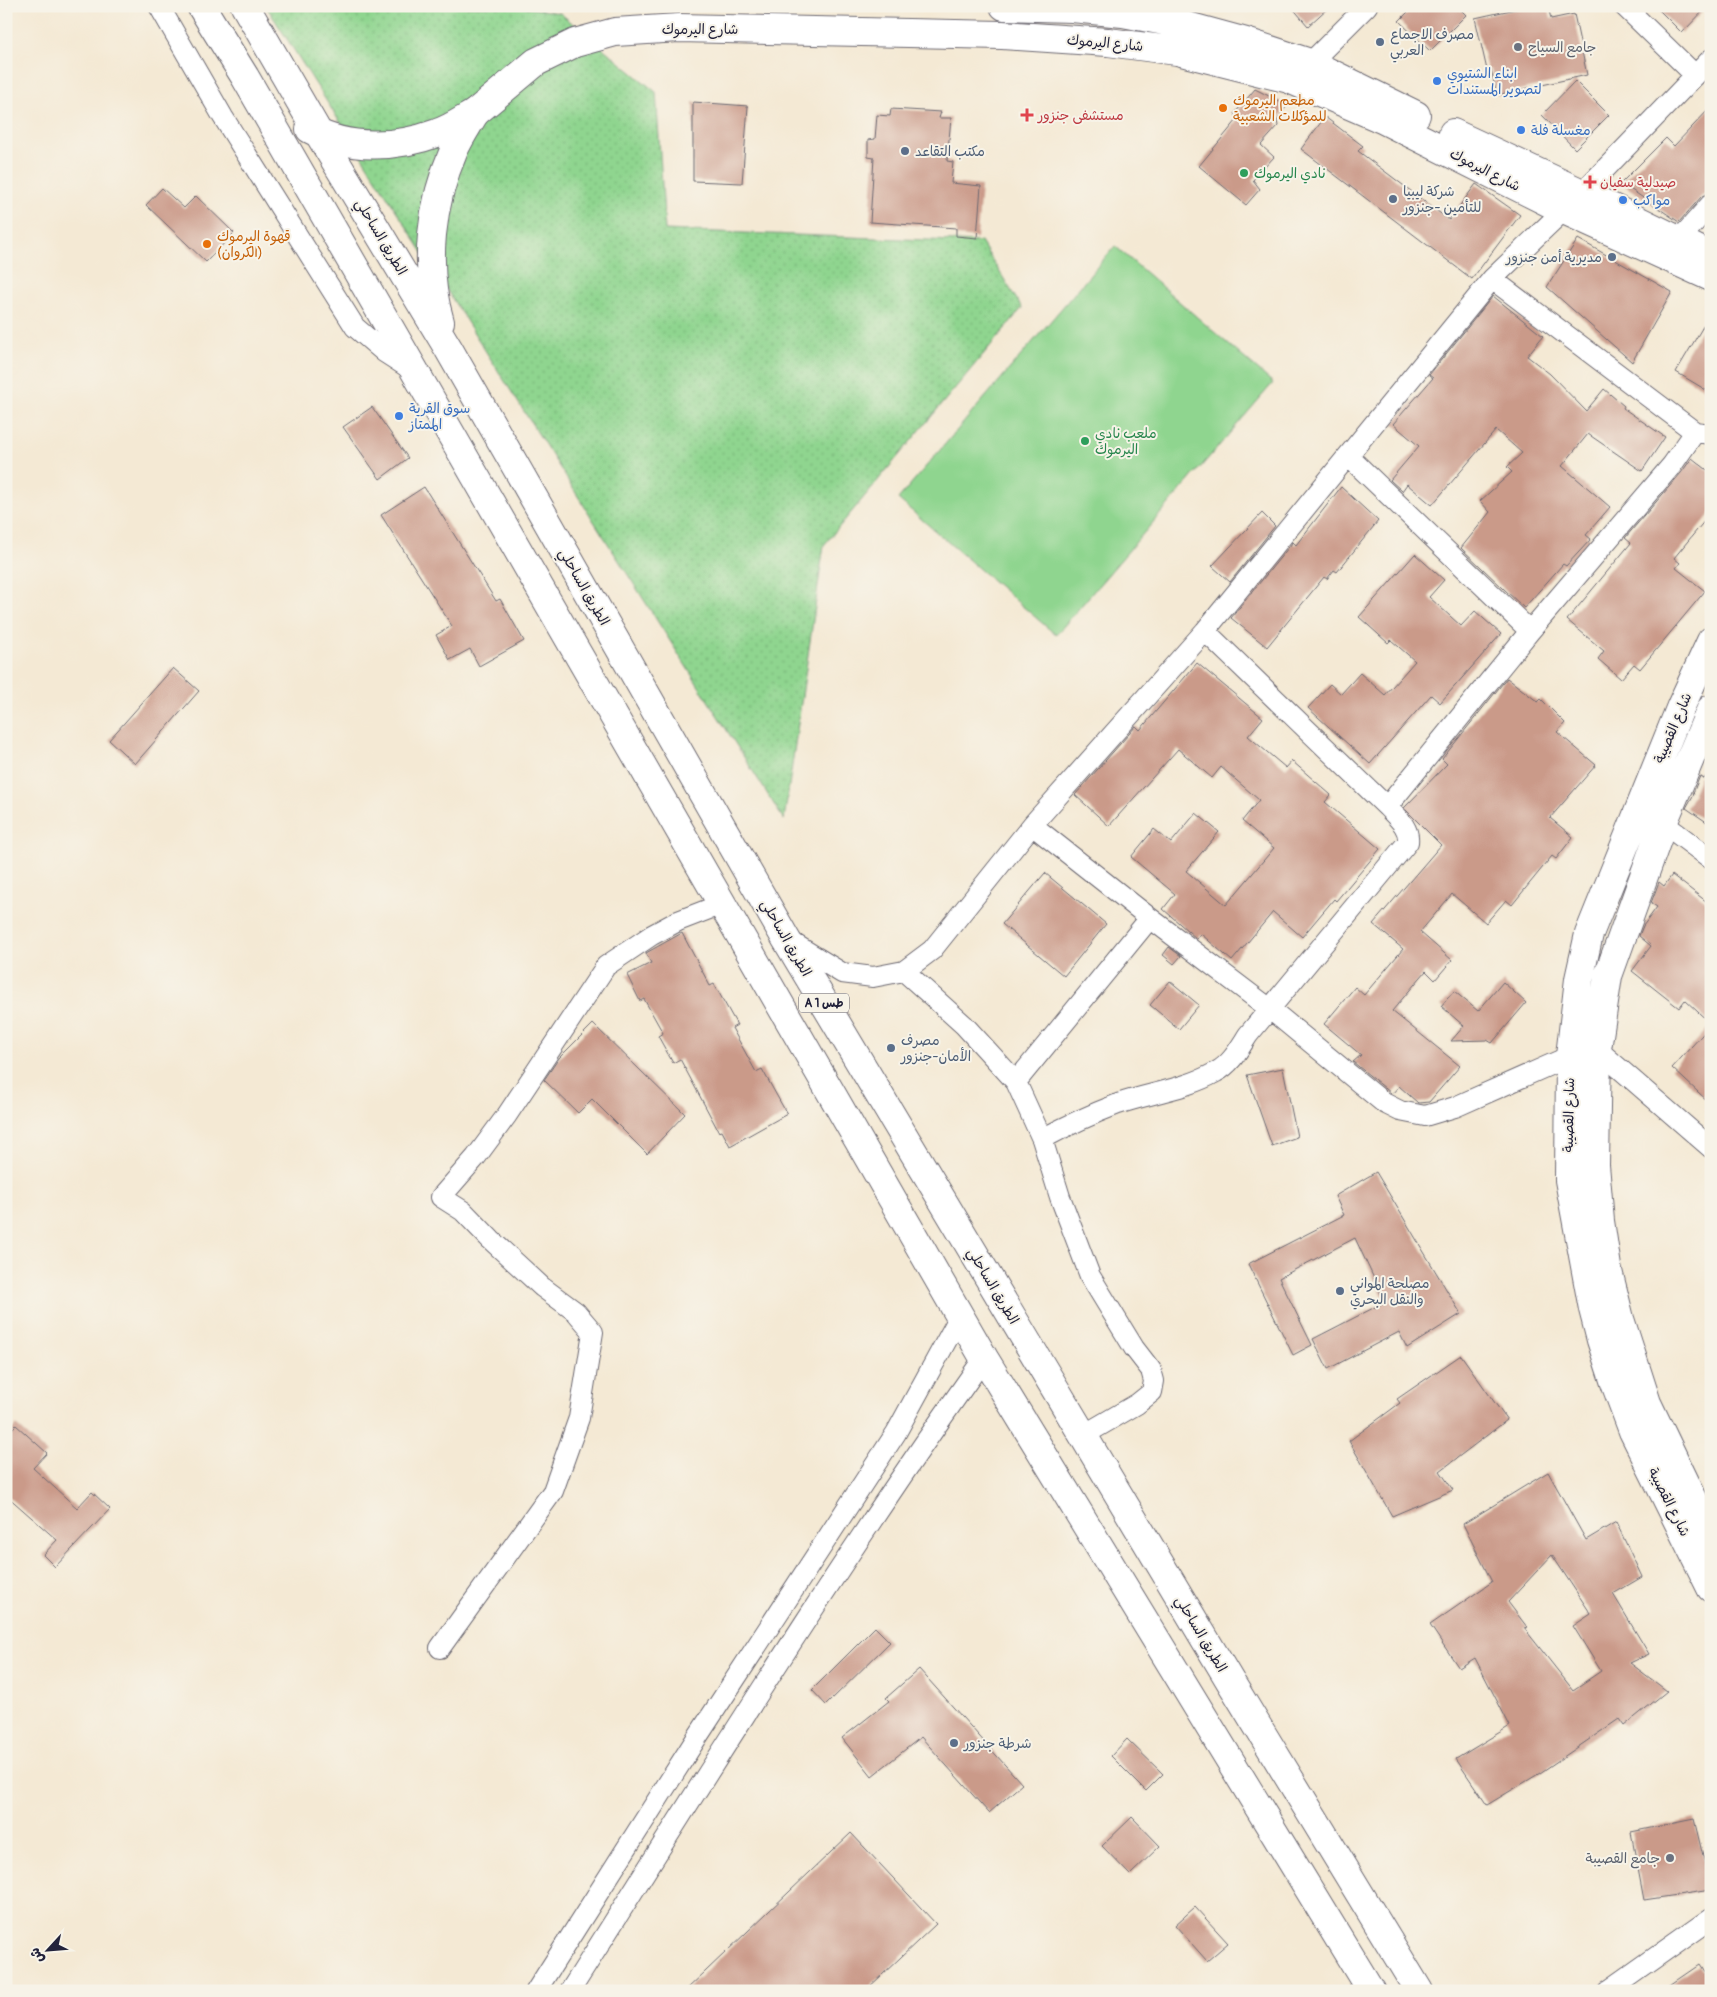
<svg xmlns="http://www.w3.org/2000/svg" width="1717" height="1997" viewBox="0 0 1717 1997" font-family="Pangolin,'Playpen Sans Arabic',sans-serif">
  <defs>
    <pattern id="park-dots" width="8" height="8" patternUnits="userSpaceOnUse" patternTransform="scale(1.25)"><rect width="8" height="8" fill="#8fd58f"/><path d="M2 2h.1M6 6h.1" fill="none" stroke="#7bb77c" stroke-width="1.8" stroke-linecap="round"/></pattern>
  </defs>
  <rect width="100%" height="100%" fill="#f7f3e8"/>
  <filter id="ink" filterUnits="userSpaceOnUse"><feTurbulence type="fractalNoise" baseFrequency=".02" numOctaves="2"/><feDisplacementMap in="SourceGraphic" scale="10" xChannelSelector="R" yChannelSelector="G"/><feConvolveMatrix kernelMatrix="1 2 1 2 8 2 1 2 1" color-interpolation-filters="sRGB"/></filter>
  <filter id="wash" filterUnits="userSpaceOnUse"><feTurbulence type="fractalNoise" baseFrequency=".0096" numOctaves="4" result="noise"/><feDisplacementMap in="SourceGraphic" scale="20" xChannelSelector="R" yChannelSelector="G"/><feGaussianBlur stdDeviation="1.12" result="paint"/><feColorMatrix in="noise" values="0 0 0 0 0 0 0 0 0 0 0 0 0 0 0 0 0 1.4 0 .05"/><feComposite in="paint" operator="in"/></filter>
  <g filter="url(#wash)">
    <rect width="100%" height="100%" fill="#f4e9d4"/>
    <!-- green -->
    <path fill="#8fd58f" stroke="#587c65" d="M 1115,246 L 1273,383 L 1056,635 L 898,499 Z"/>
    <!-- park -->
    <path fill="url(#park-dots)" stroke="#587c65" d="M 266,6 L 518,6 L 560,13 L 656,92 L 665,230 L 981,242 L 1022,308 L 824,545 L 784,820 Z"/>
    <g id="blocks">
      <!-- building -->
      <path fill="#ca9a89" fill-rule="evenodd" d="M 1291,6 L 1330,6 L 1308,26 Z
        M 1414,6 L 1457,6 L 1466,15 L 1430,51 L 1399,21 Z
        M 1529,6 L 1548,6 L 1551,19 L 1574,14 L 1587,75 L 1497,95 L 1491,69 L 1487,70 L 1475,18 Z
        M 1655,6 L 1708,6 L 1682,33 Z
        M 1575,81 L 1609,115 L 1575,149 L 1542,115 Z
        M 1255,89 L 1287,105 L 1277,121 L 1278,126 L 1261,145 L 1274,157 L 1253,180 L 1260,189 L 1246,205 L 1199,166 L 1237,120 L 1235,113 Z
        M 693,102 L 748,106 L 742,183 L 693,181 Z
        M 1711,107 L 1711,192 L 1702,196 L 1679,222 L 1621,183 L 1666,138 L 1674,146 Z
        M 891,109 L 941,112 L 939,118 L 951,118 L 947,161 L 953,162 L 951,183 L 981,186 L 977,238 L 956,236 L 956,228 L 870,222 L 874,158 L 868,157 L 868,140 L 875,139 L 877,115 L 890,116 Z
        M 1325,117 L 1363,146 L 1358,151 L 1449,220 L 1476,184 L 1520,215 L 1472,279 L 1301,149 Z
        M 162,188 L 184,208 L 196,196 L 234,233 L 206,262 L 146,205 Z
        M 1578,239 L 1672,292 L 1632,362 L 1547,287 Z
        M 1493,296 L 1543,336 L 1527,356 L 1550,374 L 1586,411 L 1604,389 L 1624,406 L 1623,408 L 1665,437 L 1642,471 L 1588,434 L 1562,466 L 1610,507 L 1586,535 L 1591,539 L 1566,566 L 1563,564 L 1524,608 L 1461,548 L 1490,512 L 1480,501 L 1512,472 L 1507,467 L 1522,453 L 1496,430 L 1432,505 L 1407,484 L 1402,491 L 1390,480 L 1419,446 L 1393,424 L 1433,378 L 1429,375 Z
        M 1711,313 L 1711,393 L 1676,372 Z
        M 372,407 L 408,458 L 380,479 L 343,427 Z
        M 1692,458 L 1711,473 L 1711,513 L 1674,558 L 1680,563 L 1676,568 L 1705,591 L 1640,669 L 1634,664 L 1621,679 L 1598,659 L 1604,651 L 1567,620 L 1631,543 L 1625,538 L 1681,473 Z
        M 424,487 L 496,601 L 500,599 L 524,641 L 479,666 L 470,649 L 450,660 L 436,635 L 452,626 L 381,515 Z
        M 1341,487 L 1378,521 L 1337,572 L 1334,570 L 1327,579 L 1324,577 L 1267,647 L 1231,618 L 1293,542 L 1296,545 Z
        M 1262,513 L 1275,526 L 1230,582 L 1212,566 Z
        M 1415,554 L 1444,580 L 1429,597 L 1461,626 L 1475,611 L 1501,634 L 1440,703 L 1431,695 L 1370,764 L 1308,708 L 1330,684 L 1341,694 L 1360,673 L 1385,695 L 1415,661 L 1391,640 L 1388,643 L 1359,617 Z
        M 1197,663 L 1263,718 L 1248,736 L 1286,768 L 1292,761 L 1331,795 L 1325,802 L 1380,849 L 1336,901 L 1334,899 L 1302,937 L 1273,912 L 1232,961 L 1201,934 L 1197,939 L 1163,909 L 1175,894 L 1131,857 L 1154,829 L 1171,843 L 1196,813 L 1219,832 L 1186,871 L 1226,905 L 1274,848 L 1242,821 L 1259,800 L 1221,767 L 1212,778 L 1178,749 L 1109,826 L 1075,795 L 1136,726 L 1140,730 Z
        M 173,668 L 199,691 L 135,764 L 109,740 Z
        M 1507,678 L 1538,702 L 1541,699 L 1565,723 L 1557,732 L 1596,765 L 1550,818 L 1573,837 L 1556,859 L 1552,856 L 1512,905 L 1506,900 L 1486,923 L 1452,894 L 1420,932 L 1452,960 L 1435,980 L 1426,971 L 1392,1011 L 1460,1066 L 1429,1102 L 1418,1103 L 1399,1086 L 1392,1094 L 1391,1093 L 1353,1062 L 1361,1055 L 1324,1024 L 1355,987 L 1364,995 L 1403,949 L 1373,924 L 1441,845 L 1404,808 L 1447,764 L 1442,759 Z
        M 1711,770 L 1711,825 L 1686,808 L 1694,794 L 1693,793 L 1700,776 L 1704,779 Z
        M 1045,873 L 1106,924 L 1064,976 L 1002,924 Z
        M 1672,875 L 1711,905 L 1711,1024 L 1685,1000 L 1679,1008 L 1632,971 L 1651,946 L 1639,936 L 1643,926 L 1657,907 L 1651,903 L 1659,882 L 1664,886 Z
        M 682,933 L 710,986 L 714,984 L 737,1025 L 732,1028 L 756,1072 L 762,1069 L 787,1114 L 730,1146 L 722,1131 L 719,1132 L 680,1059 L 673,1063 L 658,1036 L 663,1033 L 644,999 L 640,1001 L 627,975 L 651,963 L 646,953 Z
        M 1169,947 L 1181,956 L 1174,964 L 1163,955 Z
        M 1170,981 L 1199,1005 L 1179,1029 L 1150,1005 Z
        M 1503,982 L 1526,1003 L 1492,1043 L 1487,1040 L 1451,1041 L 1464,1026 L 1441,1006 L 1454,991 L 1478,1011 Z
        M 593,1024 L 685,1114 L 647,1154 L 592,1099 L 578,1113 L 544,1080 L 559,1058 Z
        M 1711,1025 L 1711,1104 L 1672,1068 Z
        M 1283,1068 L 1297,1137 L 1272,1146 L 1247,1075 Z
        M 1376,1172 L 1461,1314 L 1407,1348 L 1399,1332 L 1328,1369 L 1313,1339 L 1385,1302 L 1355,1238 L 1279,1278 L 1312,1345 L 1293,1355 L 1248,1264 L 1344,1215 L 1335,1196 Z
        M 1461,1355 L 1507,1420 L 1440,1471 L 1453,1490 L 1392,1516 L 1349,1441 L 1400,1403 L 1397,1399 Z
        M 16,1425 L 47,1453 L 33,1468 L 77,1508 L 92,1492 L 110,1509 L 55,1567 L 43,1555 L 57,1540 L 6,1495 L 6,1435 Z
        M 1548,1472 L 1586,1540 L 1616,1522 L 1642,1577 L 1613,1594 L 1649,1654 L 1630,1663 L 1667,1691 L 1624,1726 L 1619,1719 L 1540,1773 L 1487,1805 L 1456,1759 L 1510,1726 L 1475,1658 L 1459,1668 L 1430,1625 L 1492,1582 L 1463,1524 ZM 1552,1555 L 1591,1614 L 1573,1626 L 1601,1671 L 1573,1690 L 1524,1628 L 1527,1627 L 1508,1602 Z
        M 875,1627 L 890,1642 L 826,1705 L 812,1690 Z
        M 919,1669 L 1022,1784 L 989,1813 L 921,1737 L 872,1776 L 842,1738 L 889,1701 L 886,1698 Z
        M 1127,1739 L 1163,1774 L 1146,1791 L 1111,1756 Z
        M 1132,1817 L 1160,1846 L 1130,1875 L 1102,1846 Z
        M 1694,1819 L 1711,1890 L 1644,1900 L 1631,1832 Z
        M 851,1833 L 936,1924 L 865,1991 L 685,1991 Z
        M 1195,1907 L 1228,1943 L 1207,1961 L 1175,1925 Z
        M 1699,1965 L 1711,1983 L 1711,1991 L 1661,1991 Z"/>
    </g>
  </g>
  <g filter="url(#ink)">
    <use href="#blocks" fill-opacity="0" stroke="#6c6871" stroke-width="1"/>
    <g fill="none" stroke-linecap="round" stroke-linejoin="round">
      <defs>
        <path id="street" d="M 159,6 L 223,117 L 355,327 L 384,352 L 412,370
          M 1624,6 L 1695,75
          M 1310,63 L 1367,6
          M 1582,193 L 1711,59
          M 1678,241 L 1711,204
          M 1492,279 L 1695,432 L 1711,434
          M 1348,456 L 1530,631
          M 1387,807 L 1530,631 L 1672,465 L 1695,432
          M 1663,823 L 1711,859
          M 1032,825 L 1150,918 L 1270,1009 L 1384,1103 L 1400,1111 L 1425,1116 L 1455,1107 L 1570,1056
          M 788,940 L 842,973 L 873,977 L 904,971 L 932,950 L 1032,825 L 1205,631 L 1492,279 L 1564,210
          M 904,971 L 964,1025 L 1016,1082 L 1042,1139 L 1060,1197 L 1090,1276 L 1134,1348 L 1151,1370 L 1154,1381 L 1152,1392 L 1137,1404 L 1082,1436
          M 1597,1049 L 1711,1148
          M 1016,1082 L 1150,918
          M 1042,1139 C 1066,1126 1092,1114 1118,1104 C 1150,1093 1186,1089 1216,1072 C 1231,1064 1239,1049 1248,1035 L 1408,842 C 1410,827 1396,817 1387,807 L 1205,631
          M 440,1648 L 553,1491 L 579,1418 L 593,1332 L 576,1312 L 542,1287 L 491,1240 L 463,1211 L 441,1197 L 476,1157 L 507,1115 L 606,966 L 652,935 L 678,921 L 722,904
          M 536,1991 L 696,1739 L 896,1433 L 960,1316
          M 570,1991 C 705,1778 838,1563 984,1358
          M 1608,1991 L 1711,1918"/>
        <path id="secondary" d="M 1004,6 L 1072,8 L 1123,13 L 1180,24 L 1246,42 L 1310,63 L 1416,115
          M 475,113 L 536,62 L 575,43 L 615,32 L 679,28 L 1002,35 L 1108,42 L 1177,51 L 1289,79 L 1384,120 L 1564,210 L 1711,277
          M 1453,133 L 1582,193 L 1711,256
          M 1711,641 L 1681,706 L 1589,934 L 1579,979 L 1570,1056 L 1569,1180 L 1593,1309 L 1601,1340 L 1615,1383 L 1633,1431 L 1711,1588
          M 1711,709 L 1663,823 L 1608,976 L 1597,1049 L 1595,1165 L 1600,1221 L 1607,1267 L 1620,1319 L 1647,1403 L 1711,1536"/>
        <path id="highway" d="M 201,6 L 245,77 L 984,1358 L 1371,1991
          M 245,6 L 319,134 L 448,348 L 786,939 L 1230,1681 L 1419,1991
          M 310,129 C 348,150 397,148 437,133 C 450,129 463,120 475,113
          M 440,322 C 423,265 431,203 454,150 C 460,137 468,125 475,113"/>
      </defs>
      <!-- street casing -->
      <use href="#street" stroke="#6c6871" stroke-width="22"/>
      <!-- secondary casing -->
      <use href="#secondary" stroke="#6c6871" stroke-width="30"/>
      <!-- highway casing -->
      <use href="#highway" stroke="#6c6871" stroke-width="30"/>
      <!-- street -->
      <use href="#street" stroke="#fff" stroke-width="20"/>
      <!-- secondary -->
      <use href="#secondary" stroke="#fff" stroke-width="28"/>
      <!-- highway -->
      <use href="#highway" stroke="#fff" stroke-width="28"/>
    </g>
  </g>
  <!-- markers -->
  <g fill="#5c6f8a" stroke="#f7f3e8" stroke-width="2">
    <circle cx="1380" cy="42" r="5"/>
    <circle cx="905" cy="151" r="5"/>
    <circle cx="1393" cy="199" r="5"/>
    <circle cx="1612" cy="257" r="5"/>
    <circle cx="891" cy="1048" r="5"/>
    <circle cx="1340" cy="1291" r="5"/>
    <circle cx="954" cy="1743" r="5"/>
  </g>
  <g fill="#6b7280" stroke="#f7f3e8" stroke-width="2">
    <circle cx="1518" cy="47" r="5"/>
    <circle cx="1670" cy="1858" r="5"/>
  </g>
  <g fill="#3f7fe0" stroke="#f7f3e8" stroke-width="2">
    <circle cx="1437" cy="81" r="5"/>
    <circle cx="1521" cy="130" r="5"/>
    <circle cx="1623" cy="200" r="5"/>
    <circle cx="399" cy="416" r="5"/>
  </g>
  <g fill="#e8710a" stroke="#f7f3e8" stroke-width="2">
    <circle cx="1223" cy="108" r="5"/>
    <circle cx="207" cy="244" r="5"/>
  </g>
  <g fill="#e0444e" stroke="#f7f3e8" stroke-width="2">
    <path d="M1024.5 107.5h5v5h5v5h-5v5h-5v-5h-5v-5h5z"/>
    <path d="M1587.5 174.5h5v5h5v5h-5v5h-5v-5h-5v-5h5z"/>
  </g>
  <g fill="#2e9e5b" stroke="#f7f3e8" stroke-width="2">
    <circle cx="1244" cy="173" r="5"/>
    <circle cx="1085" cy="441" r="5"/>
  </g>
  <g text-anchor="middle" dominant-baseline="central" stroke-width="4" stroke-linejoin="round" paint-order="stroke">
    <!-- shield labels -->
    <rect fill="#f7f3e8" stroke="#62616f" stroke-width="1" x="799" y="993.5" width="50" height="19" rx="4"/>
    <g font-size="12" font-weight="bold" fill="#22223b">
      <text x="824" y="1003">A 1 طس</text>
    </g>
    <!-- street labels -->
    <g font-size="14" fill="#22223b" stroke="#f7f3e8">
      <text x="700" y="29">شارع اليرموك</text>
      <text transform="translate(1105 43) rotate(5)">شارع اليرموك</text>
      <text transform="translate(1485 170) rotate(27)">شارع اليرموك</text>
      <text transform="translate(381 237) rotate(59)">الطريق الساحلي</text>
      <text transform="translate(584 587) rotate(60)">الطريق الساحلي</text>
      <text transform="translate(1673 728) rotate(-67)">شارع القصيبة</text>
      <text transform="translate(786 938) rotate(60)">الطريق الساحلي</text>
      <text transform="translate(1569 1115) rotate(-89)">شارع القصيبة</text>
      <text transform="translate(993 1286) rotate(59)">الطريق الساحلي</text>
      <text transform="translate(1669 1502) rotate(63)">شارع القصيبة</text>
      <text transform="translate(1201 1634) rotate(59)">الطريق الساحلي</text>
    </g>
    <!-- service labels -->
    <g font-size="14" fill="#4e5e75" stroke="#f7f3e8" text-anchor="start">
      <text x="1390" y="34">مصرف الاجماع<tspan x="1390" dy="16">العربي</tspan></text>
      <text x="915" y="151">مكتب التقاعد</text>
      <text x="1403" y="191">شركة ليبيا<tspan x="1403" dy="16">للتأمين -جنزور</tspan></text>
      <text x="1602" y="257" text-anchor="end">مديرية أمن جنزور</text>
      <text x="901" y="1040">مصرف<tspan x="901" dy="16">الأمان-جنزور</tspan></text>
      <text x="1350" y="1283">مصلحة المواني<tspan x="1350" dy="16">والنقل البحري</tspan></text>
      <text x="964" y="1743">شرطة جنزور</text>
    </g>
    <!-- worship labels -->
    <g font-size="14" fill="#5b616d" stroke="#f7f3e8" text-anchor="start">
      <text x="1528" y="47">جامع السياح</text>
      <text x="1660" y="1858" text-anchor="end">جامع القصيبة</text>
    </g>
    <!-- shop labels -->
    <g font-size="14" fill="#366cbe" stroke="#f7f3e8" text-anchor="start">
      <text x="1447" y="73">ابناء الشتيوي<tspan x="1447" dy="16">لتصوير المستندات</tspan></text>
      <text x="1531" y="130">مغسلة فلة</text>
      <text x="1633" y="200">مواكب</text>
      <text x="409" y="408">سوق القرية<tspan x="409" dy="16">الممتاز</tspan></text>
    </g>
    <!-- food labels -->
    <g font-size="14" fill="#c56008" stroke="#f7f3e8" text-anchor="start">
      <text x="1233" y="100">مطعم اليرموك<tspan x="1233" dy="16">للمؤكلات الشعبية</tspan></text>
      <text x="217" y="236">قهوة اليرموك<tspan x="217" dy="16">(الكروان)</tspan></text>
    </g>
    <!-- health labels -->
    <g font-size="14" fill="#be3a42" stroke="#f7f3e8" text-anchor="start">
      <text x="1038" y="115">مستشفى جنزور</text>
      <text x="1600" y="182">صيدلية سفيان</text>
    </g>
    <!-- leisure labels -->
    <g font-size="14" fill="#27864d" stroke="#f7f3e8" text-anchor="start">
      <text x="1254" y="173">نادي اليرموك</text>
      <text x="1095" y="433">ملعب نادي<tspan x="1095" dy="16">اليرموك</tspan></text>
    </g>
  </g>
  <!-- margin -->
  <rect width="1717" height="1997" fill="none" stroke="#f7f3e8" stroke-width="25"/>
  <!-- north arrow -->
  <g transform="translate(48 1950) rotate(244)" stroke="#f7f3e8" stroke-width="4" paint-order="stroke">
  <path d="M0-4L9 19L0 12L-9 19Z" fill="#22223b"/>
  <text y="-8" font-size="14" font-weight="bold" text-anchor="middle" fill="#22223b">ش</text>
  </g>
</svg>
